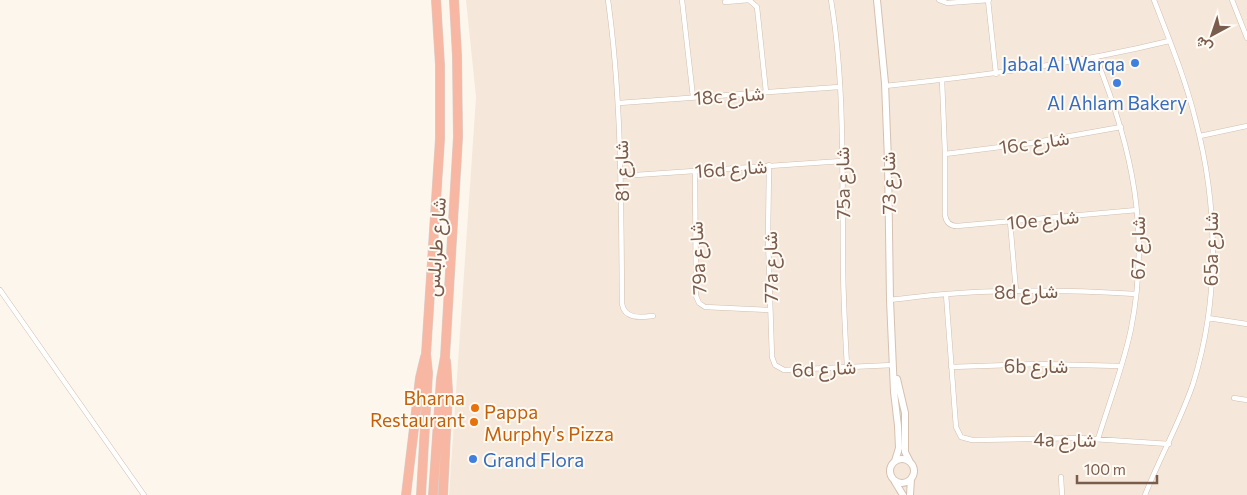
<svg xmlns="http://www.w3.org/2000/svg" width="1247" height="495" viewBox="0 0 1247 495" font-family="Commissioner,Vazirmatn,sans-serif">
  <rect width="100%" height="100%" fill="#fdf6ec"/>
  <!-- residential -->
  <path fill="#f5e8da" d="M 466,0 L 1247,0 L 1247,495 L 449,495 L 476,97 Z"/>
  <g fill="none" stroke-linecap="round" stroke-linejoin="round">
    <defs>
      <path id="street" d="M 608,0 C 622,101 621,202 622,304 C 625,320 641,317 653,316
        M 682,0 L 693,97
        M 831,0 C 845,84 842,175 843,259 C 843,295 845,331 847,366
        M 939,0 L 947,3 L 989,0
        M 988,0 L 996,74
        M 1232,0 L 1247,38
        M 725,2 L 749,0 L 757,7 L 766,92
        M 1096,58 C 1133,149 1150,232 1131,329 C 1123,367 1109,403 1098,439
        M 942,80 L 945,154 L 945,215 C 946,222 950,226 957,226 L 1137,210
        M 885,86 C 981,76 1075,64 1169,41
        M 619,103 L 839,87
        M 1200,136 L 1247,126
        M 945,154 L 1031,143 L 1121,127
        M 769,165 L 768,238 L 772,357 L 775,365 L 784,370 L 893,365
        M 695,171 L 696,296 L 699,303 L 705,307 L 770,310
        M 621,176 L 842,161
        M 1010,221 L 1016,291
        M 0,290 L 144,495
        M 946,294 L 956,427 L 961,437 L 972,440 L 1079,438 L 1169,444
        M 890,300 C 909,298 928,295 947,294 C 1010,289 1073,290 1136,294
        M 1208,318 L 1247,324
        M 951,367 L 1039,364 L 1121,366
        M 1234,398 L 1247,400
        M 1061,477 L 1062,495
        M 1145,495 C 1160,457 1180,422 1193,384 C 1220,298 1218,204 1195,118 C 1185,78 1169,39 1154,0"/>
      <path id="secondary" d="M 877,0 L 885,83 L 888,161 L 890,300 L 894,392 L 898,426 L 899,448 L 895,461
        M 897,379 L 905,413 L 905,452 L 910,462
        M890 471a12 12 0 1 1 24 0a12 12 0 1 1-24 0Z
        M 895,482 L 903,495
        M 910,495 L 911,479"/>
      <path id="highway" d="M 406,495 L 420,378 L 425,357
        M 421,495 L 428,373 L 426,354 L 440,139 L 440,65 L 436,0
        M 433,495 L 441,379 L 445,357 L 458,137 L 457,56 L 454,0
        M 443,495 L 448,391 L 446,361"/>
    </defs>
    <!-- street casing -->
    <use href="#street" stroke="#d1beb0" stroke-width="5.5"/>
    <!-- secondary casing -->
    <use href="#secondary" stroke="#d6c0b0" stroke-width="8"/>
    <!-- highway casing -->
    <use href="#highway" stroke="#dad1cd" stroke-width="10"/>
    <!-- street -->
    <use href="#street" stroke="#fff" stroke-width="4.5"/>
    <!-- secondary -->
    <use href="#secondary" stroke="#fff" stroke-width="6"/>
    <!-- highway -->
    <use href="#highway" stroke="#f7b7a3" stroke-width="9"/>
  </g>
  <!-- markers -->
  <g fill="#3f7fe0" stroke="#fffaf3" stroke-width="2">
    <circle cx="1135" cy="63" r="5"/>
    <circle cx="1117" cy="83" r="5"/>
    <circle cx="473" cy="459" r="5"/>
  </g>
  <g fill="#e8710a" stroke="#fffaf3" stroke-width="2">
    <circle cx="475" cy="408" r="5"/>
    <circle cx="474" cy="422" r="5"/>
  </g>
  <g text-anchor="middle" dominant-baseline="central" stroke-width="4" stroke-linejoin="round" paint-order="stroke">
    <!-- shop labels -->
    <g font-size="19" fill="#366cbe" stroke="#fffaf3" text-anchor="end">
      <text x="1125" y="63">Jabal Al Warqa</text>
      <text x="1117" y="102" text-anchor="middle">Al Ahlam Bakery</text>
      <text x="483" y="459" text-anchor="start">Grand Flora</text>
    </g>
    <!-- street labels -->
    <g font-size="19" fill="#7a5c4d" stroke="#fffaf3">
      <text transform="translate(729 95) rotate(-4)">18c شارع</text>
      <text transform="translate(1034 142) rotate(-8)">16c شارع</text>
      <text transform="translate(731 168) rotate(-4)">16d شارع</text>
      <text transform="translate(621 171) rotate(-91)">شارع 81</text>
      <text transform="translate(842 183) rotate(-91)">75a شارع</text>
      <text transform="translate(888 183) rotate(-91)">شارع 73</text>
      <text transform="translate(1043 219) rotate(-5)">10e شارع</text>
      <text transform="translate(435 247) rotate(-86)">شارع طرابلس</text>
      <text transform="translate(1137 248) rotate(-90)">شارع 67</text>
      <text transform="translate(1210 249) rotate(-90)">65a شارع</text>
      <text transform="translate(697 258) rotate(-93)">79a شارع</text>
      <text transform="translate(770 267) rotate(-91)">77a شارع</text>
      <text transform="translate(1026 291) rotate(-1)">8d شارع</text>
      <text x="1036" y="365">6b شارع</text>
      <text transform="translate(824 368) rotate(-3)">6d شارع</text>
      <text transform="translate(1065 439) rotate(1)">4a شارع</text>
    </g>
    <!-- food labels -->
    <g font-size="19" fill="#c56008" stroke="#fffaf3" text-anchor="end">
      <text x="465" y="397">Bharna<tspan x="465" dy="22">Restaurant</tspan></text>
      <text x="484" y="411" text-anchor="start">Pappa<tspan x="484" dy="22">Murphy's Pizza</tspan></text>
    </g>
  </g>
  <!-- north arrow -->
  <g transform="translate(1212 35) rotate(220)" stroke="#fffaf3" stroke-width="4" paint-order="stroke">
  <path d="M0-4L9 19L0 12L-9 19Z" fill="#7a5c4d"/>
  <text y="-8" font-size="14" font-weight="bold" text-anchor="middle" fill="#7a5c4d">ش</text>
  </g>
  <!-- scale -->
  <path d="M1077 475v8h80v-8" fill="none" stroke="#7a5c4d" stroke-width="2.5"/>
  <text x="1084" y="475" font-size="15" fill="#7a5c4d" stroke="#fffaf3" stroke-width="4" paint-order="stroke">100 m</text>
</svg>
